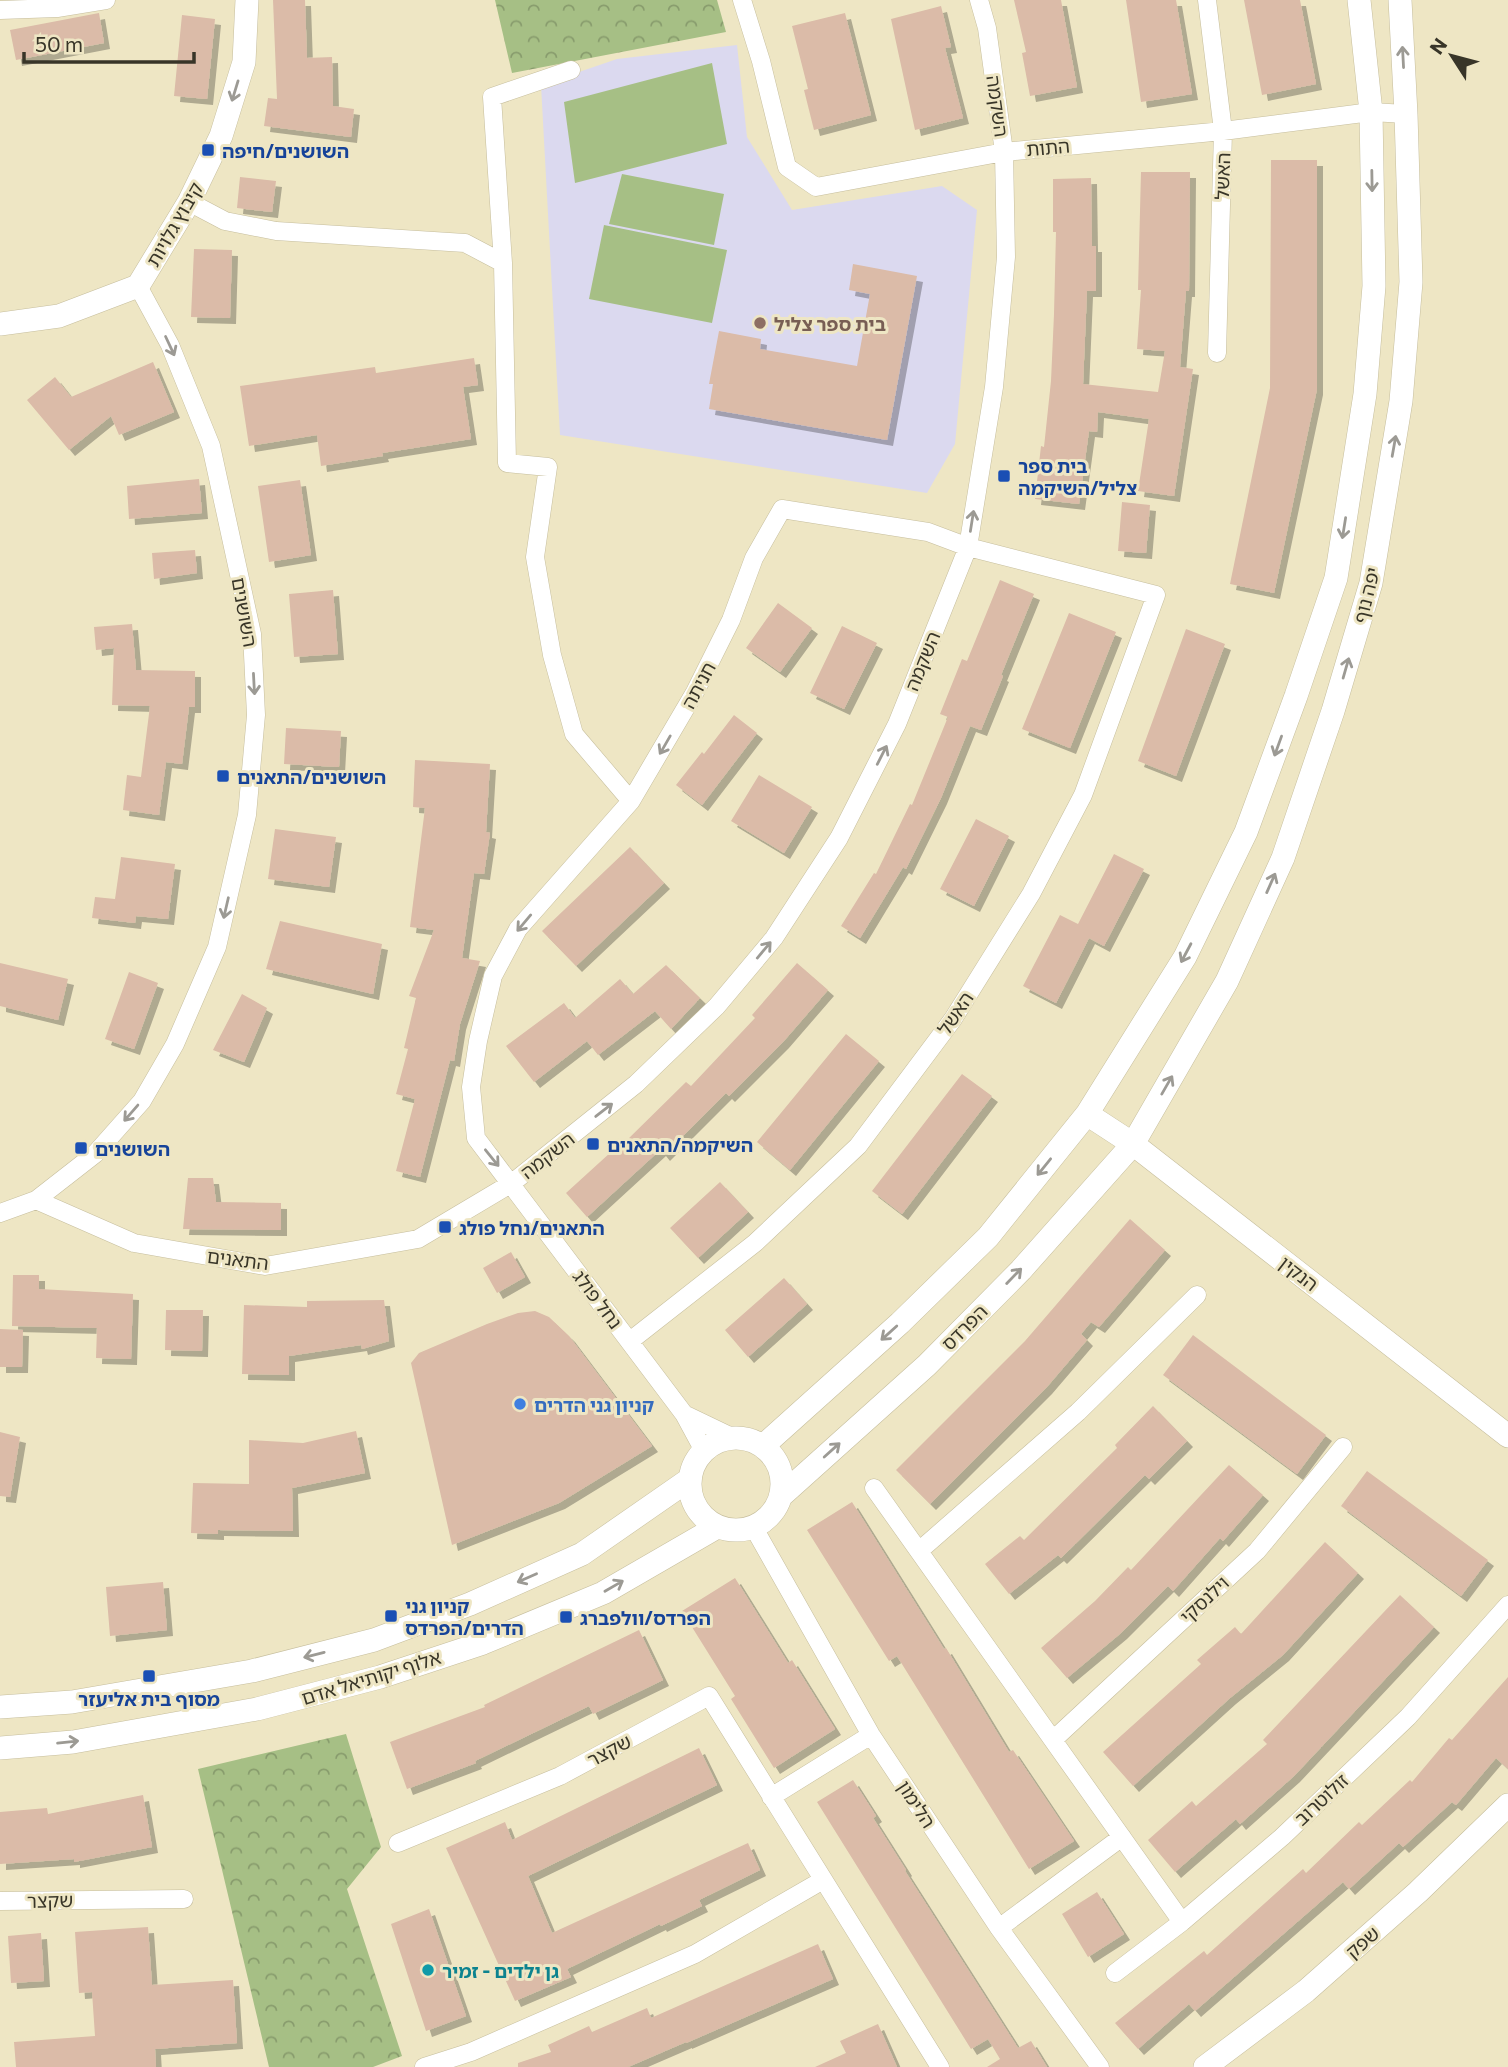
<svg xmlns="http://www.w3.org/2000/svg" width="1508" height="2067" viewBox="0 0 1508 2067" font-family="Commissioner,'Noto Sans Hebrew',sans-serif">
  <defs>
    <pattern id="park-crowns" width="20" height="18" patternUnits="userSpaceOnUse" patternTransform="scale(1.75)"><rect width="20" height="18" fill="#a6bf85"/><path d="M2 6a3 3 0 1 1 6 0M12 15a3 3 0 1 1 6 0" fill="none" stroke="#889c6d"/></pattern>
    <filter id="shadow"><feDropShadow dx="6" dy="6" stdDeviation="0" flood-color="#0004"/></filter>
  </defs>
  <rect width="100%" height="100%" fill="#eee6c4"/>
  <!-- education -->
  <path fill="#dbd9ef" d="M 737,45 L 747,137 L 792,210 L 942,186 L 977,210 L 955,444 L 927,493 L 560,435 L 541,85 L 617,59 Z"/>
  <!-- park -->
  <path fill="url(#park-crowns)" d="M 495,0 L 717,0 L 726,32 L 512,73 Z
    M 346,1734 L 381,1847 L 347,1889 L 402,2056 L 373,2067 L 269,2067 L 198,1769 Z"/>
  <!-- garden -->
  <path fill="#a6bf85" d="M 712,63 L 727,144 L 575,183 L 564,102 Z
    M 622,174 L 724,194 L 714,245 L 609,224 Z
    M 604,225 L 727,250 L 712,323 L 589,299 Z"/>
  <!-- building -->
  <path fill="#dbbba8" filter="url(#shadow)" d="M 273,0 L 305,0 L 307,58 L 332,57 L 333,106 L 354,109 L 351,137 L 264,126 L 268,98 L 277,99 Z
    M 1014,0 L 1061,0 L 1077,87 L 1030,96 L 1022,53 L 1026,52 Z
    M 1126,0 L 1176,0 L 1192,94 L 1141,102 Z
    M 1244,0 L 1300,0 L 1316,84 L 1262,95 Z
    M 941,6 L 951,47 L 945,48 L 963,118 L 915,130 L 891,19 Z
    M 99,13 L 104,43 L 16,60 L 10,30 Z
    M 845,13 L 871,115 L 814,130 L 804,90 L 808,89 L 792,26 Z
    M 182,15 L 215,19 L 207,99 L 174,96 Z
    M 1271,160 L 1317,160 L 1317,389 L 1274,593 L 1230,584 L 1270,388 Z
    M 1141,172 L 1190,172 L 1189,291 L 1186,291 L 1180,367 L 1193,369 L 1174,496 L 1138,491 L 1149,419 L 1098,412 L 1097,432 L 1089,431 L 1079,504 L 1035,499 L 1041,446 L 1044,447 L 1051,381 L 1054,314 L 1056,232 L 1053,232 L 1053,179 L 1091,178 L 1092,246 L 1096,246 L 1096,291 L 1087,291 L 1083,384 L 1158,392 L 1165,351 L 1137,349 L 1141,290 L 1138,290 Z
    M 240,177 L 276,181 L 272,212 L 237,208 Z
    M 194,249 L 232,250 L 230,318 L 191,317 Z
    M 853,264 L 917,276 L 887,440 L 709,409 L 713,384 L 709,384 L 719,331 L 761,339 L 760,349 L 857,366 L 870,294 L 849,290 Z
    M 474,358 L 478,385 L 463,387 L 471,439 L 382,453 L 383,456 L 321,466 L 317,435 L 249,446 L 240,386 L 375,367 L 376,373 Z
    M 153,362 L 174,412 L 119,435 L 111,416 L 69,450 L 27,400 L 55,377 L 71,397 Z
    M 199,479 L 202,513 L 129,519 L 127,486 Z
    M 300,480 L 311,555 L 269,562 L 258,486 Z
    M 1122,502 L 1150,505 L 1146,553 L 1118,551 Z
    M 195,550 L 197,573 L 154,579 L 152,553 Z
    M 1000,580 L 1034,594 L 1001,675 L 1003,676 L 981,730 L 970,726 L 941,798 L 906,869 L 903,867 L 860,938 L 841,926 L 874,873 L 876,874 L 910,804 L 912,805 L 948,717 L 940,714 L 962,659 L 967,661 Z
    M 333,590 L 338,654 L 294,657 L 289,594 Z
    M 778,603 L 812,628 L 780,672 L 746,648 Z
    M 1069,613 L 1116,632 L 1070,748 L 1022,729 Z
    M 132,624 L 136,670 L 195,671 L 195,707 L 189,707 L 182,764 L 166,762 L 159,815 L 123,810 L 127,775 L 141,777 L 150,706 L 112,705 L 114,648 L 96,650 L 94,627 Z
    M 842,626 L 877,643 L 844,709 L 810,693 Z
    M 1186,629 L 1225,644 L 1176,776 L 1138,761 Z
    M 734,715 L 757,733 L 702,805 L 676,785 L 702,752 L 704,754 Z
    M 286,728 L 341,731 L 339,767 L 284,764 Z
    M 415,760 L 490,764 L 486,832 L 490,833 L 484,874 L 474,873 L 462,958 L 480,961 L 460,1024 L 454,1061 L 450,1060 L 420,1177 L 396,1171 L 415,1099 L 396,1094 L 408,1049 L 404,1048 L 416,998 L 409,996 L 434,930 L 410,927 L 425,808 L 413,807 Z
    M 759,775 L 812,807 L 784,853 L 731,821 Z
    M 976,819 L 1009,836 L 974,906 L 940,889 Z
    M 275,829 L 336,837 L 329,887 L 268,879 Z
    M 630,847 L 664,883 L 576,966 L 542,931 Z
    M 1114,854 L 1144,869 L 1104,946 L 1089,938 L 1056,1003 L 1023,986 L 1060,915 L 1078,924 Z
    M 121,857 L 175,864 L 168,919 L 136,916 L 135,923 L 92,918 L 95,897 L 115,899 Z
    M 280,921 L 382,944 L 373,994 L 266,969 Z
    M 0,963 L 68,979 L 58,1020 L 0,1006 Z
    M 797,963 L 828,990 L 783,1042 L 729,1096 L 726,1093 L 664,1155 L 660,1150 L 587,1217 L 566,1193 L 622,1142 L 624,1143 L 686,1082 L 691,1086 L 755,1018 L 752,1015 Z
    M 666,965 L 700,998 L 671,1029 L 655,1011 L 598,1055 L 587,1041 L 534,1082 L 506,1046 L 564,1003 L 575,1018 L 620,979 L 633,994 Z
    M 129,972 L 158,983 L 134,1049 L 105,1039 Z
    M 242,994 L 267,1008 L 244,1062 L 213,1050 Z
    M 846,1034 L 879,1061 L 790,1170 L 757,1142 Z
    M 962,1074 L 992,1096 L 902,1214 L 872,1191 Z
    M 188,1178 L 213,1178 L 216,1202 L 281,1203 L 281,1230 L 183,1229 Z
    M 720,1182 L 748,1212 L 698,1258 L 670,1228 Z
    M 1130,1219 L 1165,1250 L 1099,1327 L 1091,1322 L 1081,1334 L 1087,1340 L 1046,1388 L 930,1504 L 896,1470 L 1025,1341 Z
    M 511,1252 L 525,1277 L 497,1293 L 483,1268 Z
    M 13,1275 L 39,1275 L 39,1289 L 133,1294 L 131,1359 L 96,1358 L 97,1328 L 12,1326 Z
    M 784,1278 L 807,1304 L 748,1357 L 725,1330 Z
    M 384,1300 L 389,1341 L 362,1349 L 361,1345 L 289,1356 L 289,1375 L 242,1374 L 244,1305 L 307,1307 L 307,1301 Z
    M 166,1310 L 203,1310 L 202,1351 L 165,1350 Z
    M 535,1311 L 549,1317 L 569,1336 L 652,1446 L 559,1503 L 452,1545 L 411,1363 L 419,1353 L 487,1324 L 518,1313 Z
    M 0,1329 L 23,1330 L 22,1367 L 0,1367 Z
    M 1193,1335 L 1326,1435 L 1297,1474 L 1163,1375 Z
    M 1153,1406 L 1187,1441 L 1149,1479 L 1145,1475 L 1061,1558 L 1058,1555 L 1009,1594 L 985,1564 L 1020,1536 L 1024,1540 L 1117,1448 L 1115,1445 Z
    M 356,1431 L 365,1473 L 292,1488 L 293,1531 L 218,1530 L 218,1534 L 191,1533 L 193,1483 L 249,1484 L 249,1440 L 303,1443 Z
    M 0,1432 L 20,1437 L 10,1497 L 0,1496 Z
    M 1229,1465 L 1263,1495 L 1223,1541 L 1220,1538 L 1173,1591 L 1168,1586 L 1121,1633 L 1067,1678 L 1041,1648 L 1095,1601 L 1128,1567 L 1131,1570 Z
    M 1367,1471 L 1488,1560 L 1461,1596 L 1341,1506 Z
    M 852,1502 L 944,1649 L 946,1648 L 1009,1752 L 1013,1750 L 1074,1841 L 1029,1869 L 897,1656 L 889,1661 L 807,1530 Z
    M 1325,1542 L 1358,1573 L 1283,1655 L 1230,1698 L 1133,1786 L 1103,1752 L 1201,1664 L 1197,1660 L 1235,1627 L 1241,1634 Z
    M 735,1578 L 788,1663 L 792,1660 L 835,1729 L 774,1768 L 731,1699 L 735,1696 L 682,1611 Z
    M 163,1582 L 167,1630 L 110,1636 L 106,1587 Z
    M 1400,1595 L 1434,1627 L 1294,1776 L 1240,1824 L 1236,1819 L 1175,1872 L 1148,1840 L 1192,1801 L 1196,1806 L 1267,1744 L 1263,1740 Z
    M 639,1630 L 663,1680 L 593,1714 L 589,1706 L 475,1761 L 476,1763 L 407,1789 L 390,1742 L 485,1707 L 484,1705 Z
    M 1508,1677 L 1508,1769 L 1496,1758 L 1456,1805 L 1452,1802 L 1403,1847 L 1399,1843 L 1349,1889 L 1343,1882 L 1195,2011 L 1189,2004 L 1138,2049 L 1115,2023 L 1204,1951 L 1207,1955 L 1303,1869 L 1306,1873 L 1359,1822 L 1362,1825 L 1410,1780 L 1412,1782 L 1449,1738 L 1452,1740 Z
    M 699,1748 L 717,1785 L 528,1876 L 552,1933 L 748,1843 L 760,1870 L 699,1900 L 702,1906 L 661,1926 L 660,1924 L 567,1969 L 571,1977 L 515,2001 L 446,1848 L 505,1822 L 512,1840 Z
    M 853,1780 L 876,1816 L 873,1818 L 906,1870 L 905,1871 L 1018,2048 L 1031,2041 L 1047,2067 L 987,2067 L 1000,2059 L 988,2039 L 971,2049 L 817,1802 Z
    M 143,1795 L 152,1847 L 74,1862 L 74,1859 L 0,1864 L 0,1812 L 47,1808 L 48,1814 Z
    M 1097,1892 L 1124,1934 L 1088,1957 L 1062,1914 Z
    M 429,1909 L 466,2016 L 426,2031 L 391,1924 Z
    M 148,1927 L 152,1985 L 233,1980 L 237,2043 L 155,2049 L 156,2067 L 16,2067 L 14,2042 L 95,2036 L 92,1992 L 79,1993 L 75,1932 Z
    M 41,1933 L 44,1981 L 11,1983 L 8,1936 Z
    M 818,1944 L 833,1979 L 686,2043 L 686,2042 L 628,2067 L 518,2067 L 518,2063 L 551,2052 L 548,2045 L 589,2026 L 592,2032 L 647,2008 L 651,2018 Z
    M 878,2024 L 897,2067 L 815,2067 L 846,2053 L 840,2041 Z"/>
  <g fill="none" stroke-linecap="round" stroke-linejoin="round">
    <defs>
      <path id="minor" d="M 742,0 L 761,61 L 787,167 L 816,187 L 1004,152 L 1223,131 L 1371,112 L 1406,114
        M 1207,0 L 1223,131 L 1217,353
        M 0,10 L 57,8 L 106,0
        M 571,70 L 492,97 L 503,263 L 507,463 L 548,467 L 535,557 L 552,655 L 574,734 L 631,801
        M 189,202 L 225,221 L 276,231 L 465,243 L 503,263
        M 36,1200 L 134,1243 L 265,1266 L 418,1239 L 512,1183 L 636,1084 L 717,1006 L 774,938 L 839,838 L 897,724 L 968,547 L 994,387 L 1006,257 L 1004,152 L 987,28 L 979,0
        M 0,1213 L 36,1200 L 95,1154 L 142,1101 L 175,1044 L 217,947 L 247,815 L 256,715 L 252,634 L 211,446 L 170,345 L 138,286
        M 630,1341 L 755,1243 L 858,1146 L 953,1019 L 1031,894 L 1083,795 L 1156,595 L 968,547 L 928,532 L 782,509 L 754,558 L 731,620 L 695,692 L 631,801 L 518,929 L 493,976 L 478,1041 L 471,1087 L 476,1138 L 684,1414 L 704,1451
        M 684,1414 L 734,1438
        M 874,1488 L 1182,1922
        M 754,1528 L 871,1735 L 999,1928 L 1100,2067
        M 919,1551 L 1078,1412 L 1197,1295
        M 1053,1740 L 1257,1551 L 1343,1447
        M 771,1797 L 871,1735
        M 398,1843 L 560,1776 L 709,1696 L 940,2067
        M 0,1901 L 184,1899
        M 999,1928 L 1122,1837
        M 1115,1973 L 1182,1922 L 1282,1837 L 1408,1717 L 1508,1605
        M 424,2067 L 471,2052 L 695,1954 L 823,1880"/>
      <path id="tertiary" d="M 0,324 L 59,316 L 138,286 L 189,202 L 221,136 L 244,62 L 247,0
        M 1087,1114 L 1133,1144 L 1508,1436
        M690 1484a46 46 0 1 1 92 0a46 46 0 1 1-92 0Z
        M 763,1446 L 900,1323 L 988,1237 L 1087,1114 L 1185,957 L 1246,832 L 1296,696 L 1336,578 L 1365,394 L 1374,286 L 1371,112 L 1359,0
        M 781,1496 L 927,1365 L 1021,1270 L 1133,1144 L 1227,981 L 1283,858 L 1333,711 L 1371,583 L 1401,401 L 1411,282 L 1406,114 L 1400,0
        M 0,1707 L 72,1702 L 252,1671 L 374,1640 L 470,1604 L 582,1554 L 690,1479
        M 0,1748 L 73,1742 L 257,1709 L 380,1677 L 483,1643 L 603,1593 L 717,1527
        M 1205,2067 L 1306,1991 L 1418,1892 L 1508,1805"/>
    </defs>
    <!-- minor casing -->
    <use href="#minor" stroke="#c6be9d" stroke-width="19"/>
    <!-- tertiary casing -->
    <use href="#tertiary" stroke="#c6be9d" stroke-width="24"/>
    <!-- minor -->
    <use href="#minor" stroke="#fff" stroke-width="18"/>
    <!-- tertiary -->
    <use href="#tertiary" stroke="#fff" stroke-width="23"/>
  </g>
  <!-- one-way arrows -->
  <defs><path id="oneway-shaft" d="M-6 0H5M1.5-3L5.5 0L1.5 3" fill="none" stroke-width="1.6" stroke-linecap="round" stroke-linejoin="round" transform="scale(1.75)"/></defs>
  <g stroke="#9c9a94">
    <use href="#oneway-shaft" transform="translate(1403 57) rotate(-93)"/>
    <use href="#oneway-shaft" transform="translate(235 91) rotate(107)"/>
    <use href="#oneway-shaft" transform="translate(1372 181) rotate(89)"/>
    <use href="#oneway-shaft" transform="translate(170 346) rotate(65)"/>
    <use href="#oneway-shaft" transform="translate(1394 446) rotate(-80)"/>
    <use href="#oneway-shaft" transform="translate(972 521) rotate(-81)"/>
    <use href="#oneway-shaft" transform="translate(1344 528) rotate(99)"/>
    <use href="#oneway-shaft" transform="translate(1346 668) rotate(-74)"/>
    <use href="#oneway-shaft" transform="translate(254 684) rotate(87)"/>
    <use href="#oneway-shaft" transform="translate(665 745) rotate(120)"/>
    <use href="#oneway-shaft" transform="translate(1278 746) rotate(110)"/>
    <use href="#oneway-shaft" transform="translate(882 755) rotate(-63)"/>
    <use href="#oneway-shaft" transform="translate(1271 883) rotate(-66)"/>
    <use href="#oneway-shaft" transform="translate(226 908) rotate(103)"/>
    <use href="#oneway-shaft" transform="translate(524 923) rotate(130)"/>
    <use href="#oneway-shaft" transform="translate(764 950) rotate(-50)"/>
    <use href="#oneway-shaft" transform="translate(1186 953) rotate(118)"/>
    <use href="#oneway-shaft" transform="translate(1167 1085) rotate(-60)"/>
    <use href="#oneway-shaft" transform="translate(604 1110) rotate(-38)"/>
    <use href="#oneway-shaft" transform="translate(131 1113) rotate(131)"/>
    <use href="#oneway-shaft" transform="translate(492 1158) rotate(51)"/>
    <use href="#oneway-shaft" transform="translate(1044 1167) rotate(129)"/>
    <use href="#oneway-shaft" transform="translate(1014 1276) rotate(-46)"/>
    <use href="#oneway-shaft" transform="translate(889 1333) rotate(138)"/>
    <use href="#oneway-shaft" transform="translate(832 1450) rotate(-42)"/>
    <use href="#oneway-shaft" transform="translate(527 1578) rotate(156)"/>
    <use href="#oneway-shaft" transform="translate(614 1586) rotate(-30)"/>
    <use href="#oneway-shaft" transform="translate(314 1655) rotate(166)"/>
    <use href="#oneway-shaft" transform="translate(68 1742) rotate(-6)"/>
  </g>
  <!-- markers -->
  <g fill="#1a4fb4" stroke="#eee6c4" stroke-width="2.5">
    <rect x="201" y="143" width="14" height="14" rx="3.5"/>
    <rect x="997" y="469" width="14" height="14" rx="3.5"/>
    <rect x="216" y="769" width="14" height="14" rx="3.5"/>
    <rect x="586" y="1137" width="14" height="14" rx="3.5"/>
    <rect x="74" y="1141" width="14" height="14" rx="3.5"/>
    <rect x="438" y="1220" width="14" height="14" rx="3.5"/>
    <rect x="384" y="1609" width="14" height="14" rx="3.5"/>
    <rect x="559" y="1610" width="14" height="14" rx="3.5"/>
    <rect x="142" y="1669" width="14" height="14" rx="3.5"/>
  </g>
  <circle fill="#8d6e63" stroke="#eee6c4" stroke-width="2.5" cx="760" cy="323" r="7"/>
  <circle fill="#3f7fe0" stroke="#eee6c4" stroke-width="2.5" cx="520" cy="1404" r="7"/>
  <circle fill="#0f9aa8" stroke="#eee6c4" stroke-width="2.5" cx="428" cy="1970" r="7"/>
  <g text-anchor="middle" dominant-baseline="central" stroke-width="6" stroke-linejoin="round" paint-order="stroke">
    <!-- street labels -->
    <g font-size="19" fill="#383528" stroke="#eee6c4">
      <text transform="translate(998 106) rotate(82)">השקמה</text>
      <text transform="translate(1048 147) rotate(-5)">התות</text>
      <text transform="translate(1222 176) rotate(-88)">האשל</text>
      <text transform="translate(174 224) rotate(-60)">קיבוץ גלויות</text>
      <text transform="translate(1366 595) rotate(-76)">יפה נוף</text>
      <text transform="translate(245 612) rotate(80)">השושנים</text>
      <text transform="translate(922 661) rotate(-68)">השקמה</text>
      <text transform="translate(698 685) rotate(-62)">חניתה</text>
      <text transform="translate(955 1013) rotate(-56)">האשל</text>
      <text transform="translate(547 1155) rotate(-38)">השקמה</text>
      <text transform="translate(238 1259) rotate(7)">התאנים</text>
      <text transform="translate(1299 1273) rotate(38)">הנקין</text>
      <text transform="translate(598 1299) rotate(53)">נחל פולג</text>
      <text transform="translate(964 1327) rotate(-45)">הפרדס</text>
      <text transform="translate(1204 1599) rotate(-43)">וילנסקי</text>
      <text transform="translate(371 1677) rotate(-17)">אלוף יקותיאל אדם</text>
      <text transform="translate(609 1750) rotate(-28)">שקצר</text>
      <text transform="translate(1321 1799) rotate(-43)">זולוטרוב</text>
      <text transform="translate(917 1804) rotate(57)">הלימון</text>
      <text transform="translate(50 1900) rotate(-1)">שקצר</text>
      <text transform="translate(1362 1942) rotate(-41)">שפק</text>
    </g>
    <!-- transit labels -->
    <g font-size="19" font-weight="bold" fill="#164399" stroke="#eee6c4" text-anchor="start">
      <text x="222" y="150">השושנים/חיפה</text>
      <text x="1018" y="465">בית ספר<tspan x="1018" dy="22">צליל/השיקמה</tspan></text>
      <text x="237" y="776">השושנים/התאנים</text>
      <text x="607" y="1144">השיקמה/התאנים</text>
      <text x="95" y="1148">השושנים</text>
      <text x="459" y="1227">התאנים/נחל פולג</text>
      <text x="405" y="1605">קניון גני<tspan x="405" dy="22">הדרים/הפרדס</tspan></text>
      <text x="580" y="1617">הפרדס/וולפברג</text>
      <text x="149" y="1698" text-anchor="middle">מסוף בית אליעזר</text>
    </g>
    <!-- education labels -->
    <g font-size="19" font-weight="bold" fill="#785e54" stroke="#eee6c4" text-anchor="start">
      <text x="774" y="323">בית ספר צליל</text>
    </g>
    <!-- shop labels -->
    <g font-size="19" font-weight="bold" fill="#366cbe" stroke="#eee6c4" text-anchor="start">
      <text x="534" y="1404">קניון גני הדרים</text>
    </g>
    <!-- culture labels -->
    <g font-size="19" font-weight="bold" fill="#0d838f" stroke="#eee6c4" text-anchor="start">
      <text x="442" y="1970">גן ילדים - זמיר</text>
    </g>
  </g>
  <!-- north arrow -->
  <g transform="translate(1452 56) rotate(306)" stroke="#eee6c4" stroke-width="5" paint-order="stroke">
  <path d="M0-5L12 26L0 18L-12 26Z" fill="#383528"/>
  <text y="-10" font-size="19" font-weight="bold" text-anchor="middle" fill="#383528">N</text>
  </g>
  <!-- scale -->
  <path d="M24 52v10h170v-10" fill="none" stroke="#383528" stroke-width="3.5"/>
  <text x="35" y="52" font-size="21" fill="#383528" stroke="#eee6c4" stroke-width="5" paint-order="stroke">50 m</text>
</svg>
